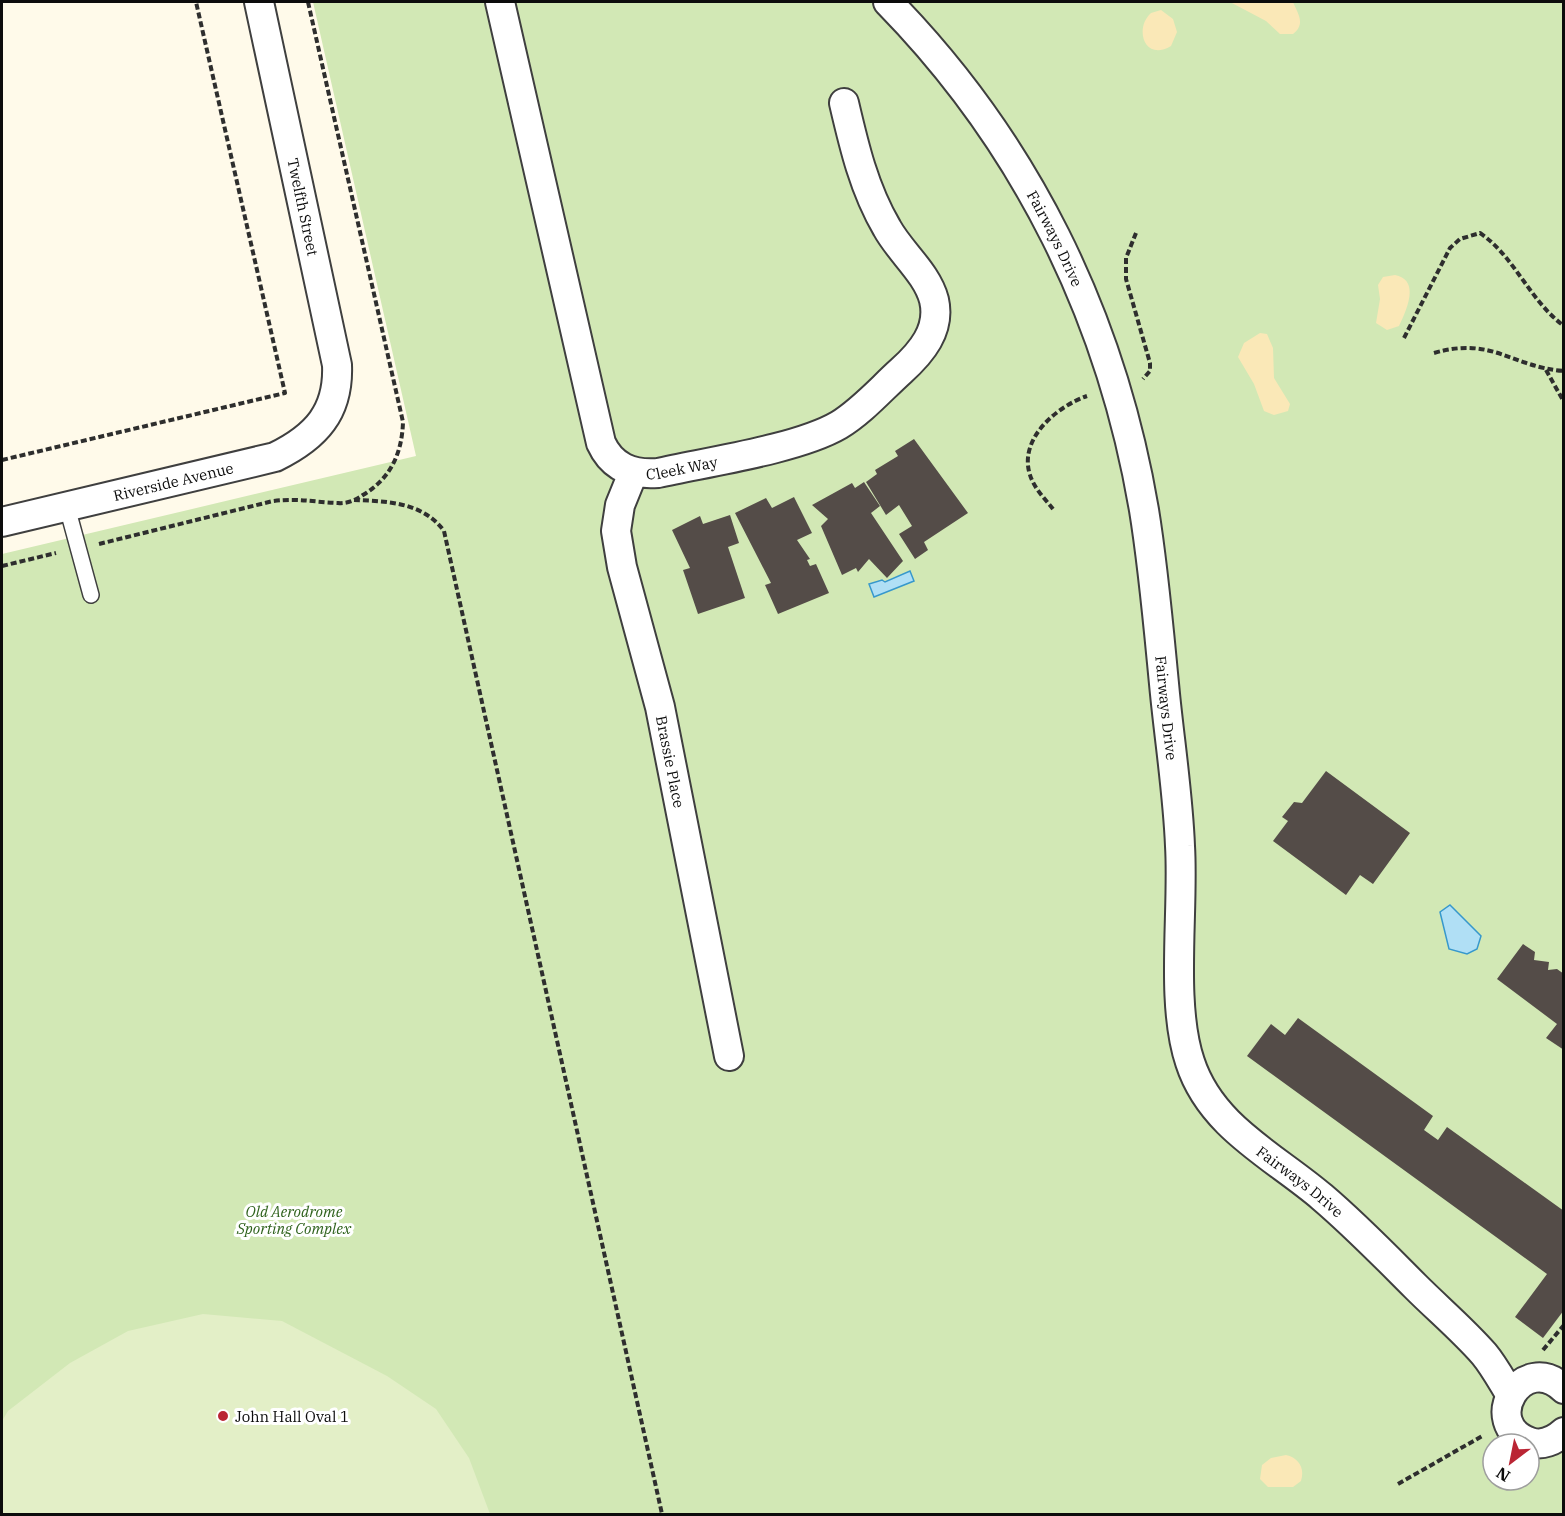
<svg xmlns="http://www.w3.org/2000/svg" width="1565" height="1516" viewBox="0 0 1565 1516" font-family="'IBM Plex Serif',serif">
  <rect width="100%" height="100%" fill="#fffaea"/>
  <!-- green -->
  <path fill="#d2e8b5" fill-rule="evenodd" d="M 313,2 L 1563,2 L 1563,1514 L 2,1514 L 2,554 L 416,456 ZM 1493,1444 L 1529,1444 L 1529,1480 L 1493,1480 Z"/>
  <!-- sand -->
  <path fill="#fae8b7" d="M 1230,2 L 1293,2 C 1298,14 1306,24 1293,34 L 1280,34 L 1266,21 Z
    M 1161,10 L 1173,19 L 1177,32 L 1171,46 C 1144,62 1134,28 1151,13 Z
    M 1395,275 C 1421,280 1406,311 1399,326 L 1387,330 L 1376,323 L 1380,299 L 1378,285 L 1383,277 Z
    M 1260,333 L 1267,334 L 1273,348 L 1274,378 L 1290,404 L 1288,411 L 1274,415 L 1264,411 L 1254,384 L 1238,357 L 1244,343 Z
    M 1286,1455 C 1299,1458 1305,1468 1301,1481 L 1293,1487 L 1268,1487 L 1260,1479 L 1262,1465 L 1271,1458 Z"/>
  <!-- pitch -->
  <path fill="#e3efc7" d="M 203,1314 L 282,1321 L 387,1376 L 436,1409 L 469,1458 L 490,1514 L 2,1514 L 2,1421 L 8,1411 L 70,1363 L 128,1331 Z"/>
  <!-- water -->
  <path fill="#b0dff5" stroke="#3798cc" stroke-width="1.5" d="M 910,571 L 914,581 L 874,597 L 869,584 L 882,580 L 885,582 Z
    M 1450,905 L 1481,936 L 1477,949 L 1467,954 L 1449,949 L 1440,912 Z"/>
  <!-- building -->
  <path fill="#544c48" d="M 914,439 L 968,513 L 924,542 L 928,550 L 915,559 L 899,534 L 912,526 L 899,505 L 886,515 L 866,482 L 877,474 L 875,470 L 898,456 L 895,451 Z
    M 864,482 L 880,506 L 871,513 L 903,561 L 887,578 L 869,559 L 858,572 L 856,568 L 842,575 L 821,526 L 828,519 L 812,505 L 852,483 L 855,488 Z
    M 794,497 L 812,533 L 797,540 L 810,559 L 807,560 L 810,566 L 816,564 L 829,593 L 778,614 L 765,585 L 771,583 L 735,513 L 766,498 L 772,508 Z
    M 730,515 L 739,543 L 728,547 L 745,598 L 698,614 L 683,570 L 690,568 L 672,530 L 700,516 L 703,524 Z
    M 1326,771 L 1410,833 L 1373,884 L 1360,875 L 1346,895 L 1273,841 L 1288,821 L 1282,817 L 1294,802 L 1302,803 Z
    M 1523,944 L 1535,952 L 1534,960 L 1549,962 L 1548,970 L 1557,969 L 1564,974 L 1564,1050 L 1546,1038 L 1557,1024 L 1497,979 Z
    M 1298,1018 L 1433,1116 L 1424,1130 L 1438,1140 L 1447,1127 L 1564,1211 L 1564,1310 L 1543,1338 L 1515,1317 L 1547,1274 L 1247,1056 L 1271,1024 L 1285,1035 Z"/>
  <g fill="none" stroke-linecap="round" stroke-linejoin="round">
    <defs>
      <path id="service" d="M 67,507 L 91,595"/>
      <g id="minor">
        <path id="s1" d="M 500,2 L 601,443 C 612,467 632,475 658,473 C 707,462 798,449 839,425 C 862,411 881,389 901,371 C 921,353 941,330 934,300 C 927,273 900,252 887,228 C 864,189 854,146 844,103"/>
        <path id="s2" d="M 888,2 C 1026,143 1111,316 1144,510 C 1154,571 1159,633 1165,694 C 1170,744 1178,795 1180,846 C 1184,910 1170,1003 1190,1062 C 1211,1127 1274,1156 1322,1197 C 1355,1225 1385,1256 1415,1286 C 1438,1309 1463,1330 1484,1354 C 1494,1366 1502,1381 1510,1394"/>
        <path id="s3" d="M 633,473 L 620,505 L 616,531 L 622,567 L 660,707 L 729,1056"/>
        <path id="s4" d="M 2,522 L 275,457 C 316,437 339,412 337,365 L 259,2"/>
        <path d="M 1564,1389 C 1523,1349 1478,1424 1530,1442 C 1542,1446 1554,1441 1564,1432"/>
      </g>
    </defs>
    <!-- service casing -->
    <use href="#service" stroke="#3f3f3f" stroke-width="18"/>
    <!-- minor casing -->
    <use href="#minor" stroke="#3f3f3f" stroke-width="32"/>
    <!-- path -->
    <path stroke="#2e2e2e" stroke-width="4" stroke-dasharray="6 3" stroke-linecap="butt" d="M 1136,233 L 1126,258 L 1126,279 L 1150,363 L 1150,371 L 1143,379
      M 1404,338 L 1450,248 L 1460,239 L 1480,233 C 1515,257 1529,300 1564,326
      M 1434,353 C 1493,336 1511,367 1564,371
      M 1546,370 L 1564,402
      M 2,460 L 285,393 L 196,2
      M 354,500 C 386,501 423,502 444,531 L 662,1514
      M 1053,509 C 1045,499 1034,488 1030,475 C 1018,438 1058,406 1087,396
      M 99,544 L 273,501 C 300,498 312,502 338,503 C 347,504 356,500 363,495 C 391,478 402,453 403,422 L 308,2
      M 2,566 L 56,553
      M 1543,1350 L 1564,1325
      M 1398,1484 L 1484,1435"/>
    <!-- service -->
    <use href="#service" stroke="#fff" stroke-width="15"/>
    <!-- minor -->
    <use href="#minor" stroke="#fff" stroke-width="28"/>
  </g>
  <!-- markers -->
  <circle fill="#ba2534" stroke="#fff" stroke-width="2" cx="223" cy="1416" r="6"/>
  <g text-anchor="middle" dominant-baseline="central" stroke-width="6" stroke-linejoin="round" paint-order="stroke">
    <!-- street labels -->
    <g font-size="15" fill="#0c0c0c" stroke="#fff">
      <text transform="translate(303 207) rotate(78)">Twelfth Street</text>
      <text stroke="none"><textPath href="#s2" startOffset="291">Fairways Drive</textPath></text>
      <text stroke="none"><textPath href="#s1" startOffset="546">Cleek Way</textPath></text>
      <text stroke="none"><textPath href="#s4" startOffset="176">Riverside Avenue</textPath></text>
      <text stroke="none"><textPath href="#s2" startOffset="777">Fairways Drive</textPath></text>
      <text stroke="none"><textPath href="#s3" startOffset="298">Brassie Place</textPath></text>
      <text stroke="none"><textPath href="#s2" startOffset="1298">Fairways Drive</textPath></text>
    </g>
    <!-- park labels -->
    <g font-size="15" font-style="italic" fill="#2f621d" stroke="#fff">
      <text x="294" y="1211">Old Aerodrome<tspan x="294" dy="17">Sporting Complex</tspan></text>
    </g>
    <!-- poi labels -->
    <g font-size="15" fill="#0c0c0c" stroke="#fff" text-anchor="start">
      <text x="235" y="1416">John Hall Oval 1</text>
    </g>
  </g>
  <!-- border -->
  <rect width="1565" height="1516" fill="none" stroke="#0c0c0c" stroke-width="6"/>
  <!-- north arrow -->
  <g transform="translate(1511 1462) rotate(212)"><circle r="28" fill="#ffffff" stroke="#9e9e9e" stroke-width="1.5"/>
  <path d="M0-4.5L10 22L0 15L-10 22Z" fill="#ba2534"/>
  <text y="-9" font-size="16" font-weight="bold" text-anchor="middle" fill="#0c0c0c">N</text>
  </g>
</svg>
